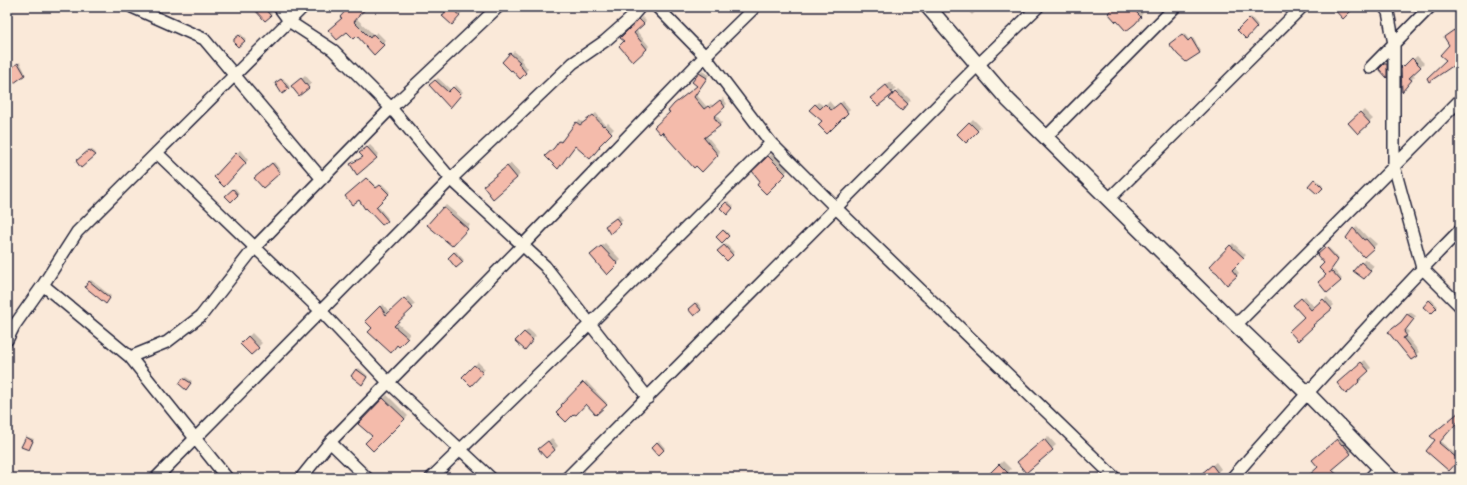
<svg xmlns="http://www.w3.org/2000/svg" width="1467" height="485" viewBox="0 0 1467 485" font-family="Itim,sans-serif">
  <rect width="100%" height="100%" fill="#fae9d9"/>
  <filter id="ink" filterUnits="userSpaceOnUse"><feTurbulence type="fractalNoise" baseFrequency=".025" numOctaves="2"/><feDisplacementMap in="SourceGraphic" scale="8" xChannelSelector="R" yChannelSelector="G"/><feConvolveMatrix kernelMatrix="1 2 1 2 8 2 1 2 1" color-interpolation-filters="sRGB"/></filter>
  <g filter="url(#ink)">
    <!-- shadow -->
    <path fill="#0003" d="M 260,7 L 266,7 L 272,14 L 265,20 Z
      M 351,7 L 366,7 L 356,18 L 374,35 L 377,32 L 386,41 L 374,53 L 343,18 Z
      M 451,7 L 456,7 L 462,12 L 456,20 L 443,15 Z
      M 964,7 L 980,7 L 972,15 Z
      M 1115,7 L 1137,7 L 1143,13 L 1138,20 Z
      M 642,17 L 646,21 L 636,30 L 649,46 L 647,49 L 625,41 L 621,38 Z
      M 1251,17 L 1258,25 L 1246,37 L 1238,30 Z
      M 1456,29 L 1460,34 L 1460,60 L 1447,60 L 1451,45 L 1447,35 Z
      M 1184,33 L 1190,41 L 1193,38 L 1201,51 L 1187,60 L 1171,44 Z
      M 241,34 L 246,39 L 238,46 L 235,40 Z
      M 514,51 L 522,58 L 521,60 L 528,69 L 520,77 L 512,68 L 503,62 Z
      M 1417,56 L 1424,63 L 1412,74 L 1415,76 L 1405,87 L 1402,69 Z
      M 20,62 L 25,72 L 14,82 L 7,72 Z
      M 1386,63 L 1388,63 L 1388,75 L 1387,77 L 1380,69 Z
      M 702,71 L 709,75 L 696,94 L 707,107 L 711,104 L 713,106 L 723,98 L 727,104 L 716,114 L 722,123 L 706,135 L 720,152 L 702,171 L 662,130 L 698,85 L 694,82 Z
      M 305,75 L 312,83 L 299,94 L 296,83 Z
      M 283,78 L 290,87 L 283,92 L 278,82 Z
      M 438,78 L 451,90 L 456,85 L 463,92 L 450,106 L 430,85 Z
      M 890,82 L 896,89 L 878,105 L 875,94 Z
      M 899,89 L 911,100 L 902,109 L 895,93 Z
      M 829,101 L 835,108 L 843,101 L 850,109 L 827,132 L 815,105 L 818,102 L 824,106 Z
      M 1364,110 L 1373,119 L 1358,132 L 1350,123 Z
      M 596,113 L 606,125 L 608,123 L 614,129 L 600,143 L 601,144 L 590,157 L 575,145 L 556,147 L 562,139 L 564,140 L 579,120 L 584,123 Z
      M 973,119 L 981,127 L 966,141 L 958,134 Z
      M 370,145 L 379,154 L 376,157 L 351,164 L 363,156 L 361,153 Z
      M 91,149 L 96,153 L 81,166 L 77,161 Z
      M 240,150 L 248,160 L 224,185 L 215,177 Z
      M 774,152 L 790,168 L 766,192 L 762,181 L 754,171 Z
      M 274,162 L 281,171 L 263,187 L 256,178 Z
      M 511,163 L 520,174 L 517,178 L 488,182 Z
      M 368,178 L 378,188 L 382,184 L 390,192 L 377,205 L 388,218 L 382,224 L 359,198 L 346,196 Z
      M 1316,179 L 1323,186 L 1317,192 L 1310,186 Z
      M 235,188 L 239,193 L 231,201 L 226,196 Z
      M 728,201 L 734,206 L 727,213 L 722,208 Z
      M 446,205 L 470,225 L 452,245 L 428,224 Z
      M 619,215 L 623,220 L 620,223 L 609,224 Z
      M 1357,226 L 1368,238 L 1369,237 L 1377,244 L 1364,256 L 1347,238 Z
      M 725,230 L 729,234 L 722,242 L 718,237 Z
      M 605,243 L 621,260 L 607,273 L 595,252 Z
      M 1233,243 L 1246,255 L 1234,267 L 1239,273 L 1228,284 L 1211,267 Z
      M 726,244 L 734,252 L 727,259 L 719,251 Z
      M 1328,247 L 1339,258 L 1327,274 L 1334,270 L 1342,279 L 1328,291 L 1320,282 L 1328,275 L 1321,268 L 1325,263 L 1318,255 Z
      M 456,251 L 464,260 L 456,266 L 449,258 Z
      M 1365,259 L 1374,266 L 1367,275 L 1362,263 Z
      M 91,280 L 111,296 L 107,302 L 86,287 Z
      M 408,296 L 415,304 L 396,322 L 410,334 L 399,345 L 398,344 L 394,349 L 367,321 L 383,304 L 390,313 Z
      M 1305,296 L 1315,308 L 1327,297 L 1334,305 L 1298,340 L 1305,317 L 1298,302 Z
      M 1431,299 L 1438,306 L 1431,313 L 1424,307 Z
      M 697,302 L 702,308 L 695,314 L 690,309 Z
      M 1410,312 L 1416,316 L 1406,329 L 1409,332 L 1406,335 L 1419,352 L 1411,359 L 1389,333 L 1403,321 Z
      M 528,329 L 536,336 L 524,348 L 517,341 Z
      M 252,333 L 262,343 L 251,354 L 241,344 Z
      M 1365,360 L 1371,368 L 1360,377 L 1362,379 L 1359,382 L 1346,392 L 1341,380 Z
      M 478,362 L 485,369 L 471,384 L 463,377 Z
      M 359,368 L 368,376 L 363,382 L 357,370 Z
      M 186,377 L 192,381 L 188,387 L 180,384 Z
      M 586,381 L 607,403 L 596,413 L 587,403 L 563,406 L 562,405 Z
      M 387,395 L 408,416 L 373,449 L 373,436 L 359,424 Z
      M 1460,413 L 1460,418 L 1440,441 L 1459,457 L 1455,462 L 1432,436 Z
      M 1460,424 L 1460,433 L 1459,434 L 1455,428 Z
      M 1048,436 L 1056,445 L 1026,471 L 1022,459 Z
      M 28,437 L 34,439 L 29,449 L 27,438 Z
      M 1340,437 L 1353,451 L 1334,467 L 1335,468 L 1324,478 L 1307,478 L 1320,467 L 1316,457 Z
      M 552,438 L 558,446 L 546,457 L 543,445 Z
      M 659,441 L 665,448 L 658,454 L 652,448 Z
      M 1003,461 L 1011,469 L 1002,478 L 986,478 Z
      M 1216,462 L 1221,469 L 1211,478 L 1201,478 L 1203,473 Z
      M 1085,475 L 1087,478 L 1081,478 Z"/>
    <!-- building -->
    <path fill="#f4bbab" stroke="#22223b" d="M 252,7 L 263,7 L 271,16 L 265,21 Z
      M 349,7 L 368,7 L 359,15 L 359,16 L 354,22 L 370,38 L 373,34 L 384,45 L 374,55 L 357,36 L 354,39 L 347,32 L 337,40 L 328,30 L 342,18 L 340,17 Z
      M 449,7 L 460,16 L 452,25 L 442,16 Z
      M 1114,7 L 1131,7 L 1141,17 L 1135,24 L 1126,31 L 1117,21 L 1116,22 L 1108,13 Z
      M 1332,7 L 1355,7 L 1343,19 Z
      M 1249,18 L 1257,27 L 1246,39 L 1237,30 Z
      M 639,19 L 644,24 L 634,33 L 647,49 L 633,62 L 619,46 L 624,41 L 620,38 Z
      M 1454,30 L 1460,39 L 1460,61 L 1429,82 L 1427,78 L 1446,60 L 1440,55 L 1449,45 L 1444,37 Z
      M 1182,34 L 1188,41 L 1191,38 L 1200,53 L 1186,62 L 1178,55 L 1169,44 Z
      M 239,35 L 245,41 L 238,47 L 234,43 L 234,39 Z
      M 510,53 L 520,62 L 518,63 L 526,73 L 520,79 L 512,70 L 511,71 L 502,62 Z
      M 1412,58 L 1421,67 L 1409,78 L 1412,80 L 1402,92 L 1401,69 Z
      M 18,63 L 25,75 L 14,83 L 7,74 L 7,71 Z
      M 1384,64 L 1387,64 L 1387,78 L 1379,69 Z
      M 699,73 L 707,78 L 694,97 L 704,109 L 708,106 L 710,108 L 720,100 L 725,107 L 714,117 L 720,126 L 704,138 L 718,155 L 702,172 L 696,166 L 694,168 L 662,132 L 660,134 L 654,127 L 670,112 L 668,111 L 674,104 L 697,86 L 692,82 Z
      M 301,78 L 309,88 L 299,96 L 291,86 Z
      M 281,79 L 289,89 L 282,94 L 275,83 Z
      M 435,80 L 448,92 L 453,87 L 461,95 L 450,108 L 429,85 Z
      M 886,85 L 893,94 L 878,106 L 870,98 Z
      M 895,92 L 908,104 L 902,111 L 889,99 Z
      M 840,103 L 848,113 L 827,134 L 818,125 L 822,121 L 809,110 L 815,104 L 820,109 L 825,104 L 831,110 Z
      M 1360,112 L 1370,123 L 1358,134 L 1348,123 Z
      M 593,115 L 603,126 L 604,125 L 612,133 L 599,146 L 600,147 L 590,159 L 575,146 L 558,169 L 545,156 L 554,148 L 559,141 L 561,142 L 576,122 L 580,125 Z
      M 969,122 L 978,131 L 966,143 L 957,134 Z
      M 367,147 L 377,158 L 357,175 L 350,164 L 363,157 L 359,153 Z
      M 89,150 L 96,155 L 81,168 L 76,161 Z
      M 236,153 L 246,163 L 224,187 L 214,177 Z
      M 768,156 L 786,174 L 766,194 L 757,185 L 760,181 L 752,171 Z
      M 272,163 L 280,173 L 263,188 L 254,178 Z
      M 507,166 L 517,178 L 493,199 L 483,186 Z
      M 366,178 L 376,188 L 380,185 L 389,194 L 376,207 L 388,221 L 382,225 L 366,208 L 365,209 L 359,200 L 352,205 L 345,196 Z
      M 1314,179 L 1323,188 L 1317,194 L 1308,186 Z
      M 233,189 L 238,195 L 231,202 L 225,196 Z
      M 726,202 L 733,208 L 727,215 L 720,208 Z
      M 443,207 L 468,229 L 452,246 L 427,225 Z
      M 616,218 L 621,224 L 610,234 L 605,226 Z
      M 1353,228 L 1364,240 L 1366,239 L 1374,248 L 1364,257 L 1346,238 Z
      M 723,230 L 729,236 L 722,243 L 716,237 Z
      M 724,245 L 733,255 L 727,261 L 717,251 Z
      M 1230,245 L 1244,258 L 1232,270 L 1237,276 L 1227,285 L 1217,273 L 1209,267 Z
      M 601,246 L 618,264 L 607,275 L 590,255 Z
      M 1326,247 L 1338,260 L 1329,273 L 1332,271 L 1341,281 L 1327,293 L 1318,282 L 1326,275 L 1319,268 L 1324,263 L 1317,255 Z
      M 454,252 L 463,262 L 456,268 L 448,258 Z
      M 1361,262 L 1371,271 L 1364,279 L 1353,271 Z
      M 89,281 L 110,298 L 106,304 L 85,287 Z
      M 404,298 L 413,308 L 394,326 L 408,338 L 399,347 L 397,345 L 391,353 L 368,332 L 372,328 L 365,321 L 380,306 L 386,315 Z
      M 1301,298 L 1311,310 L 1323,299 L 1332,309 L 1313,325 L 1314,326 L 1298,341 L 1289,331 L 1304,317 L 1293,305 Z
      M 1429,300 L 1437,308 L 1431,314 L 1423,307 Z
      M 695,303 L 701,310 L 694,316 L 688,309 Z
      M 1407,314 L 1414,319 L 1404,332 L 1407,336 L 1403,338 L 1417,356 L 1411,360 L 1388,332 L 1401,322 Z
      M 524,332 L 533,340 L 525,350 L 515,341 Z
      M 248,336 L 259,348 L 251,355 L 240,344 Z
      M 1361,362 L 1369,371 L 1358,381 L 1359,382 L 1346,394 L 1337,383 Z
      M 474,365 L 483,373 L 471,386 L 462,377 Z
      M 356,369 L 367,377 L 362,385 L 351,376 Z
      M 183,378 L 191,383 L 186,390 L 179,384 Z
      M 583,382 L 607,405 L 596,415 L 586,404 L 576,415 L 574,414 L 566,422 L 556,412 L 562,406 L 561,405 Z
      M 383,398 L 405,419 L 373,451 L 365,443 L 372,436 L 358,424 Z
      M 1459,412 L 1460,419 L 1439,443 L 1459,460 L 1449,471 L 1426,451 L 1435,440 L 1430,436 Z
      M 26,437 L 33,441 L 29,450 L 21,447 Z
      M 1044,439 L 1053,450 L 1026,473 L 1017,462 Z
      M 1337,439 L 1342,445 L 1343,444 L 1351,454 L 1332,470 L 1341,478 L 1306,478 L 1318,467 L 1312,460 Z
      M 548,441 L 555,450 L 546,458 L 538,449 Z
      M 657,442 L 664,450 L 658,456 L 651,448 Z
      M 999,464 L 1008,473 L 1003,478 L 985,478 Z
      M 1212,465 L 1218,473 L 1212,478 L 1196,478 Z"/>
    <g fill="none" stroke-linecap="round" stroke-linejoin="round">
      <defs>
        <path id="minor" d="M 132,7 L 204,39 L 322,179
          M 279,7 L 290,22 L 333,50 L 391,108 L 451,179 L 545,266 L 648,398
          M 657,7 L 705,56 L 771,143 L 836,208 L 1115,478
          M 1384,7 L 1388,12 L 1394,44 L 1394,166 L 1422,268 L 1460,306
          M 1370,68 L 1430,7
          M 1046,137 L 1175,7
          M 157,153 L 321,311 L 388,382 L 491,478
          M 1109,199 L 1302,7
          M 43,285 L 130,357 L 227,478
          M 1236,325 L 1460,100
          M 7,340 L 14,326 L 43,285 L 77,232 L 303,7
          M 130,357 L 167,342 L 201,316 L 255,247 L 391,108 L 498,7
          M 330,442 L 367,478
          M 156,478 L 451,179 L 573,63 L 605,41 L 629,20 L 640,7
          M 301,478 L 330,442 L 523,245 L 705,56 L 755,7
          M 431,478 L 590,324 L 771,143
          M 567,478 L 978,65 L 1038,7
          M 1232,478 C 1306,394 1381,310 1460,230
          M 1370,478 L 1380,468"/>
        <path id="tertiary" d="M 928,7 L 1008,100 L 1236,325 L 1307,393 L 1390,478"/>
      </defs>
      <!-- minor casing -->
      <use href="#minor" stroke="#22223b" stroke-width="14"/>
      <!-- tertiary casing -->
      <use href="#tertiary" stroke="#22223b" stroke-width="17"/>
      <!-- minor -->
      <use href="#minor" stroke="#fcf5e5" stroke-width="11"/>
      <!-- tertiary -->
      <use href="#tertiary" stroke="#fcf5e5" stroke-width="14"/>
    </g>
  </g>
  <!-- margin -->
  <rect width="1467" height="485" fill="none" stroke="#fcf5e5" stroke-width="24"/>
  <rect x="12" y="12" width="1443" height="461" fill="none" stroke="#22223b" stroke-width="1.5" filter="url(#ink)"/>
</svg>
